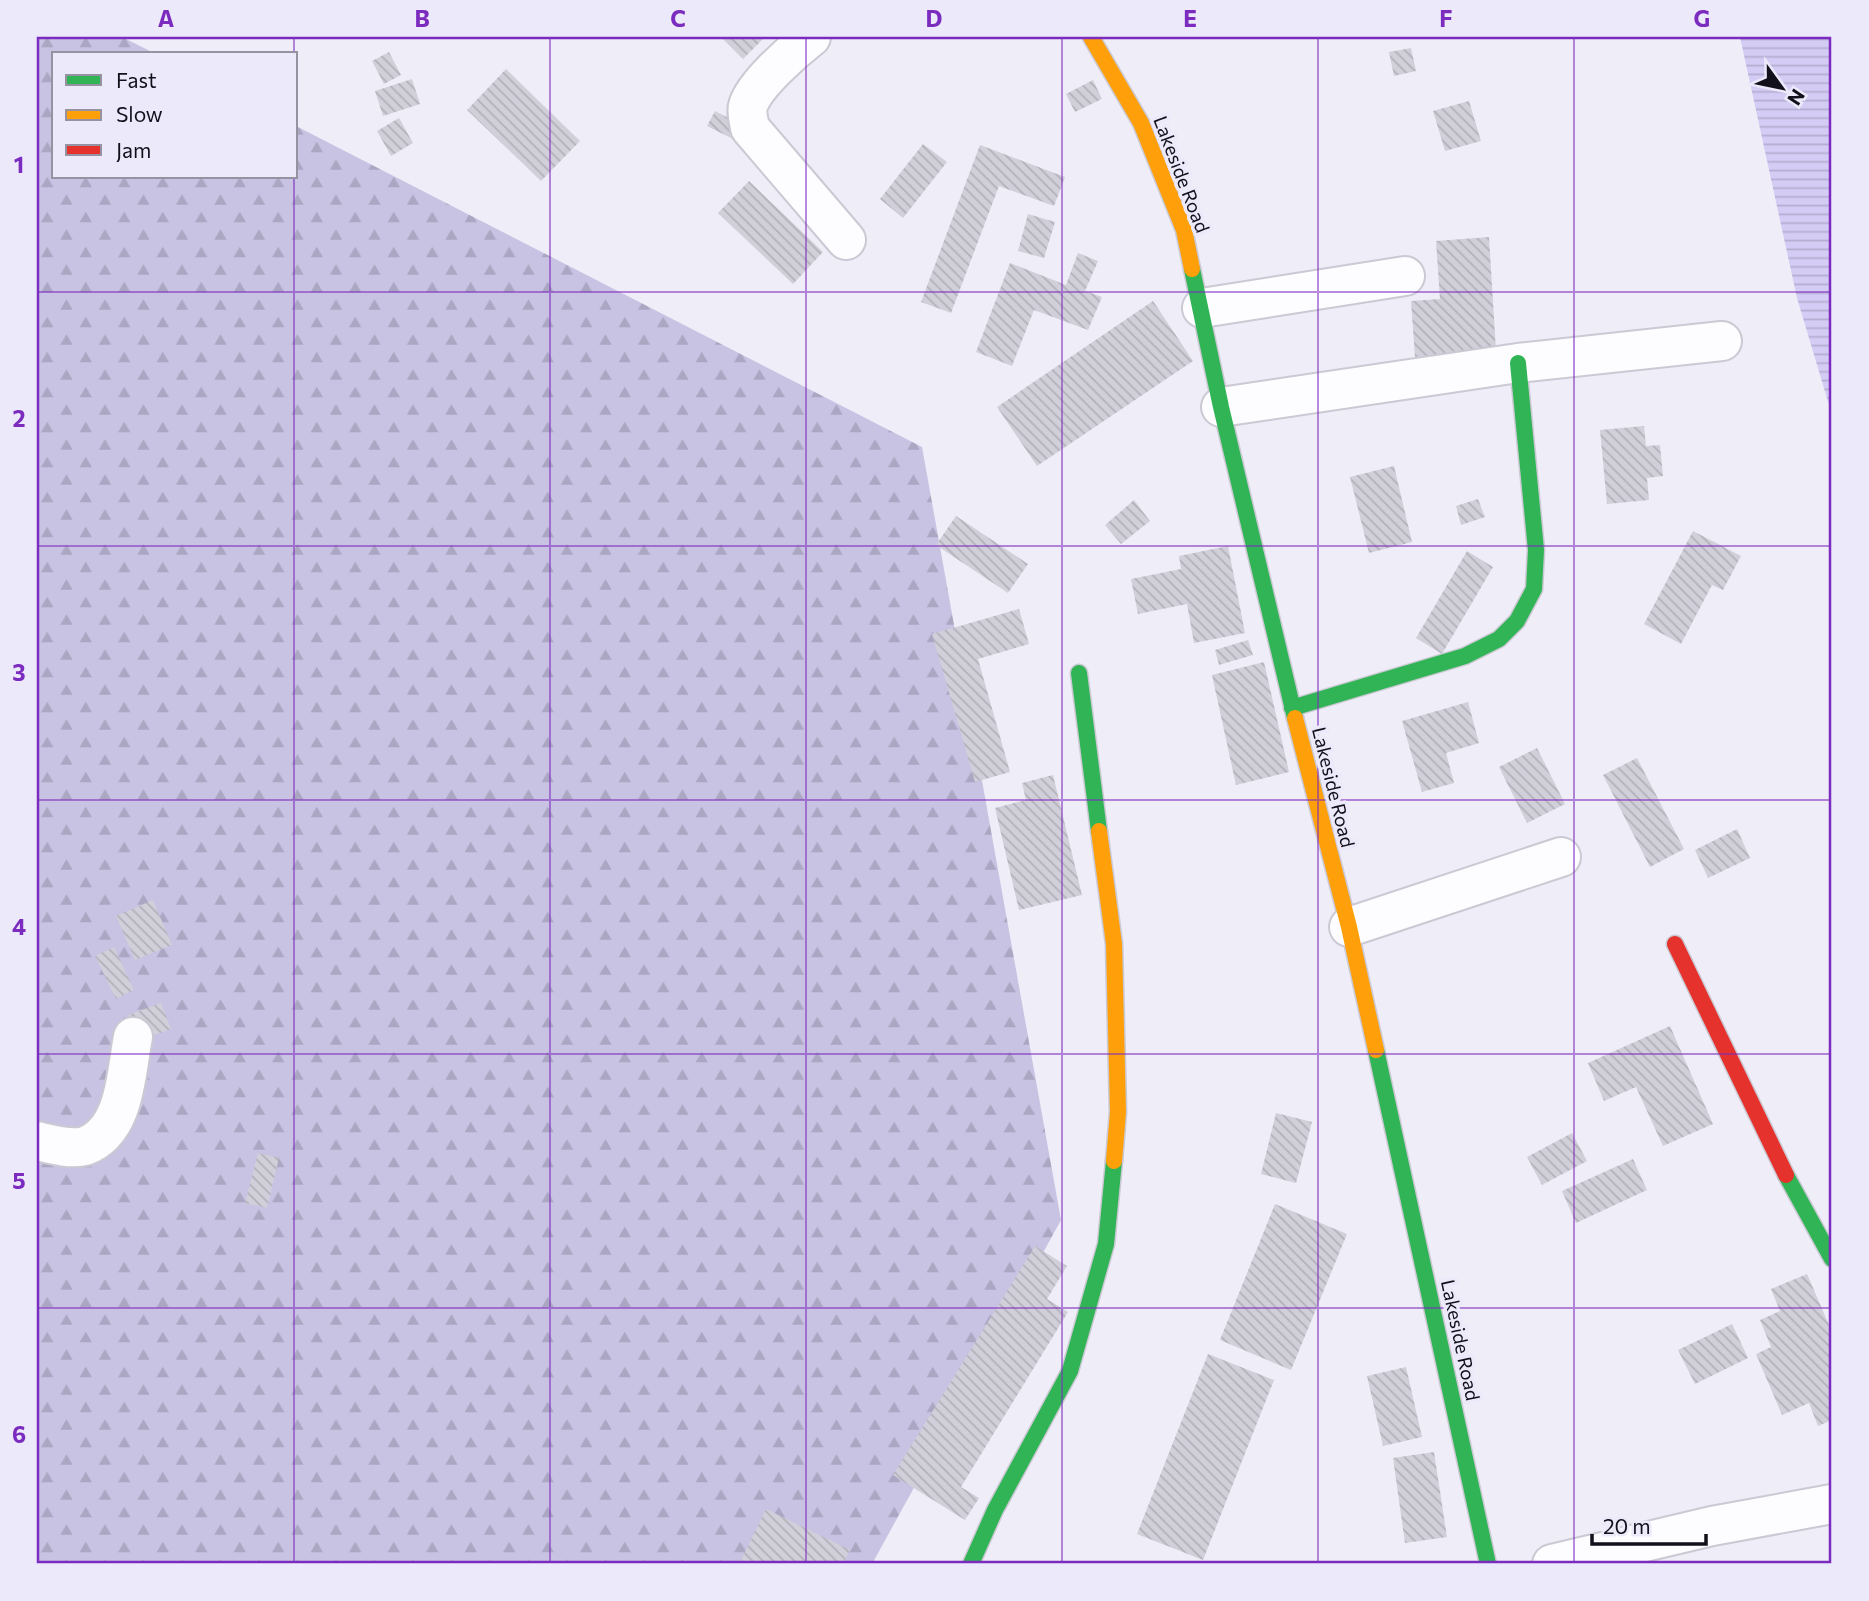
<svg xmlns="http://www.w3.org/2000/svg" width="1869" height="1601" viewBox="0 0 1869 1601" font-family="Commissioner,sans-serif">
  <defs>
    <pattern id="forest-firs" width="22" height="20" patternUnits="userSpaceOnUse" patternTransform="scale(1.75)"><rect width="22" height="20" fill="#c8c2e3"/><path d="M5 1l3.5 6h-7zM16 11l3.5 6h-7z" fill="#aba6c2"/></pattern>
    <pattern id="water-rules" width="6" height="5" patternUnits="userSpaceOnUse" patternTransform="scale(1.75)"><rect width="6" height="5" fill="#d4ccf5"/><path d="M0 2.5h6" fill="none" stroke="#b5aed1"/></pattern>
    <pattern id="building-back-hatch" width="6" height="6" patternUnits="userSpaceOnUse" patternTransform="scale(1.75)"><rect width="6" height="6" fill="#d1cfd9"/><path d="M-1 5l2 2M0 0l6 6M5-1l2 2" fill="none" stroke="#b2b1ba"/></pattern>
  </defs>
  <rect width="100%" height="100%" fill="#efedf7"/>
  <!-- forest -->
  <path fill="url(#forest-firs)" d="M 37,37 L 122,37 L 156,54 L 54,54 L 54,177 L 296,177 L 296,126 L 922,447 L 1061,1220 L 872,1564 L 37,1564 Z"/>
  <!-- water -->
  <path fill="url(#water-rules)" d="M 1740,37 L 1832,37 L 1832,415 L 1797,298 Z"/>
  <!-- building -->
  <path fill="url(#building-back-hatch)" d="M 721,37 L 765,37 L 743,59 Z
    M 1411,48 L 1416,71 L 1394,76 L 1389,52 Z
    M 389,52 L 401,75 L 384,84 L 372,61 Z
    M 506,69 L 580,141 L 541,181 L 467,110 Z
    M 412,79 L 420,104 L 383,116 L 375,91 Z
    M 1093,80 L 1102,99 L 1075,112 L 1066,94 Z
    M 1469,101 L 1481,141 L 1445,151 L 1433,111 Z
    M 715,111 L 740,124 L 733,139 L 707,126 Z
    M 399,118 L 413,143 L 391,156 L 377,131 Z
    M 923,144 L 947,162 L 903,218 L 880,199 Z
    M 980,145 L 1065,177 L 1054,206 L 999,186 L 951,313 L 921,302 Z
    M 749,181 L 823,252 L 793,284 L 718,213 Z
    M 1028,214 L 1055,222 L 1044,258 L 1018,251 Z
    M 1489,237 L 1496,351 L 1415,357 L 1411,301 L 1440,299 L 1436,241 Z
    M 1078,253 L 1098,261 L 1085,291 L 1102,297 L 1088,330 L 1034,310 L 1012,366 L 976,352 L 1010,263 L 1066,285 Z
    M 1153,301 L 1193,361 L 1037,466 L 997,407 Z
    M 1644,426 L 1646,446 L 1660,445 L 1663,476 L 1647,478 L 1649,500 L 1607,504 L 1600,430 Z
    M 1394,466 L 1412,542 L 1369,553 L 1350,477 Z
    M 1478,499 L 1485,517 L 1461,525 L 1456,506 Z
    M 1134,500 L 1150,521 L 1121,544 L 1105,525 Z
    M 956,516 L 1028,564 L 1008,593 L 936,545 Z
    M 1693,531 L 1741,556 L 1723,590 L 1712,585 L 1681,644 L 1644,624 Z
    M 1228,546 L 1245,633 L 1194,643 L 1187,604 L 1138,614 L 1131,579 L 1181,569 L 1179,556 Z
    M 1467,551 L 1493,567 L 1442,654 L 1416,638 Z
    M 1019,609 L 1029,644 L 978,659 L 1010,772 L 975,782 L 932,634 Z
    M 1248,640 L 1253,655 L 1219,665 L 1215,650 Z
    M 1264,662 L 1289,772 L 1236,785 L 1212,675 Z
    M 1468,702 L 1479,743 L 1446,753 L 1454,783 L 1422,792 L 1402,721 Z
    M 1537,748 L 1565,804 L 1527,823 L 1499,767 Z
    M 1637,758 L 1684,849 L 1650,867 L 1603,775 Z
    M 1053,775 L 1082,895 L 1019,910 L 995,808 L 1026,800 L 1022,783 Z
    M 1737,829 L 1750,858 L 1708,878 L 1695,850 Z
    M 153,900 L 172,945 L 135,960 L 116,916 Z
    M 114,947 L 134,990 L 116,999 L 95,956 Z
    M 161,1003 L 171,1029 L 138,1041 L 128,1015 Z
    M 1670,1026 L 1713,1124 L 1663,1146 L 1636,1087 L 1604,1101 L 1588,1063 Z
    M 1276,1113 L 1312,1122 L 1296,1183 L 1261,1174 Z
    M 1572,1133 L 1587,1161 L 1542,1185 L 1527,1157 Z
    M 258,1153 L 279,1158 L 267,1208 L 245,1203 Z
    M 1633,1159 L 1647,1190 L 1576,1223 L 1562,1191 Z
    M 1275,1204 L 1347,1234 L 1291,1370 L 1220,1340 Z
    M 1035,1246 L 1067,1266 L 1047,1299 L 1068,1312 L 961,1487 L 979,1498 L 965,1520 L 893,1475 Z
    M 1807,1274 L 1832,1332 L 1832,1420 L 1818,1426 L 1809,1403 L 1782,1415 L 1756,1354 L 1771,1347 L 1760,1320 L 1780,1311 L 1771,1289 Z
    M 1732,1324 L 1748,1358 L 1695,1384 L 1678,1350 Z
    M 1208,1354 L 1274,1380 L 1203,1560 L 1137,1534 Z
    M 1406,1367 L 1422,1437 L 1383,1446 L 1367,1376 Z
    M 1434,1452 L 1447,1537 L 1405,1543 L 1393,1458 Z
    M 766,1509 L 850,1550 L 843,1564 L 750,1564 L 741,1560 Z"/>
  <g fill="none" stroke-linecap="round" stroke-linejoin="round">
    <defs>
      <path id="street" d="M 811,37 C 793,51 754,85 748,106 C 746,112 749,122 750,128 L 846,240
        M 1202,308 L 1405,276
        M 1221,407 L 1518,363 L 1722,341
        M 1349,927 L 1561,857
        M 37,1141 C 50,1144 71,1150 85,1146 C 126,1131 126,1072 133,1037
        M 1552,1564 L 1712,1526 L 1832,1504"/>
      <path id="fast" d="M 1192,269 L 1221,407 L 1295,718
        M 1079,673 L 1099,831
        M 1292,708 L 1465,656 L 1499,639 L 1517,621 L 1534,589 L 1536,550 L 1518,363
        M 1376,1050 L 1488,1564
        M 1786,1175 L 1832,1259
        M 971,1564 L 995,1510 L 1070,1371 L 1106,1244 L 1114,1161"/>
      <path id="slow" d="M 1091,37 L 1141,123 L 1184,230 L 1192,269
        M 1295,718 L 1349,927 L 1376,1050
        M 1099,831 L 1114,944 L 1118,1112 L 1114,1161"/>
      <path id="jam" d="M 1675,944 L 1786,1175"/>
    </defs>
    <!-- street casing -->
    <use href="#street" stroke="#cbc9d3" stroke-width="42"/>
    <!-- fast casing -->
    <use href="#fast" stroke="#cbc9d3" stroke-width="19"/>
    <!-- slow casing -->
    <use href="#slow" stroke="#cbc9d3" stroke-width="19"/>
    <!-- jam casing -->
    <use href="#jam" stroke="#cbc9d3" stroke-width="19"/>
    <!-- street -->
    <use href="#street" stroke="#fdfcfe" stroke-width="38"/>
    <!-- fast -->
    <use href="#fast" stroke="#30b455" stroke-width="16"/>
    <!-- slow -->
    <use href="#slow" stroke="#ff9f0a" stroke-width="16"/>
    <!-- jam -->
    <use href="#jam" stroke="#e5322d" stroke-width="16"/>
  </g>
  <!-- grid -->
  <path fill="none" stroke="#7b2cbf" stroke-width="2" stroke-opacity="0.55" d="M 294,37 L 294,54M 550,37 L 550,1564M 806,37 L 806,1564M 1062,37 L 1062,1564M 1318,37 L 1318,1564M 1574,37 L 1574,1564M 294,177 L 294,1564M 37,292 L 1832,292M 37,546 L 1832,546M 37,800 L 1832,800M 37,1054 L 1832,1054M 37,1308 L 1832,1308"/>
  <g text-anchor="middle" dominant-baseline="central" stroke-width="7" stroke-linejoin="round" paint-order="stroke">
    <!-- street labels -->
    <g font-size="19" fill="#12101a" stroke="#ece9fb">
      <text transform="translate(1182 174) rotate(69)">Lakeside Road</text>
      <text transform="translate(1334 787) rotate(76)">Lakeside Road</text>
      <text transform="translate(1461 1340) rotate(78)">Lakeside Road</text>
    </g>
  </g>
  <!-- border -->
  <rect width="1869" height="1601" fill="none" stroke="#ece9fb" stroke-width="77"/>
  <!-- legend -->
  <rect x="52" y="52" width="245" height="126" fill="#ece9fb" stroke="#9592a1" stroke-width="2"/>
  <rect x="66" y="75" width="35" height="10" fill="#30b455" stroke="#9592a1" stroke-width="2"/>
  <text x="116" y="88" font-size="21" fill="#12101a">Fast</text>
  <rect x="66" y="110" width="35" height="10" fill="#ff9f0a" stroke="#9592a1" stroke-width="2"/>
  <text x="116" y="122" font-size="21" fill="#12101a">Slow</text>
  <rect x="66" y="145" width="35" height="10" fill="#e5322d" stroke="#9592a1" stroke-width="2"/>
  <text x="116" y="158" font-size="21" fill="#12101a">Jam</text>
  <!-- north arrow -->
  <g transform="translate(1782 88) rotate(123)" stroke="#ece9fb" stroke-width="5" paint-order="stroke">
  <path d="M0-5L12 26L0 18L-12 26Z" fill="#12101a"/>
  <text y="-10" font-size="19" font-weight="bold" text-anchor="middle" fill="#12101a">N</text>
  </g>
  <!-- scale -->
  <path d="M1592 1534v10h114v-10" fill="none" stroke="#12101a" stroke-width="3.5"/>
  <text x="1603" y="1534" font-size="21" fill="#12101a" stroke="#ece9fb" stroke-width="5" paint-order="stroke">20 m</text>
  <rect x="38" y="38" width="1792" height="1524" fill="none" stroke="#7b2cbf" stroke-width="2.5"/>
  <g font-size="23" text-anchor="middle" font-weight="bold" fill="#7b2cbf">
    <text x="166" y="27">A</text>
    <text x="422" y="27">B</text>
    <text x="678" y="27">C</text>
    <text x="934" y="27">D</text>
    <text x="1190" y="27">E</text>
    <text x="1446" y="27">F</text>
    <text x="1702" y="27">G</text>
    <text x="19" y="173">1</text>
    <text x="19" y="427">2</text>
    <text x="19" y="681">3</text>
    <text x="19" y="935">4</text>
    <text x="19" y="1189">5</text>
    <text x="19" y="1443">6</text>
  </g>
</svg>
